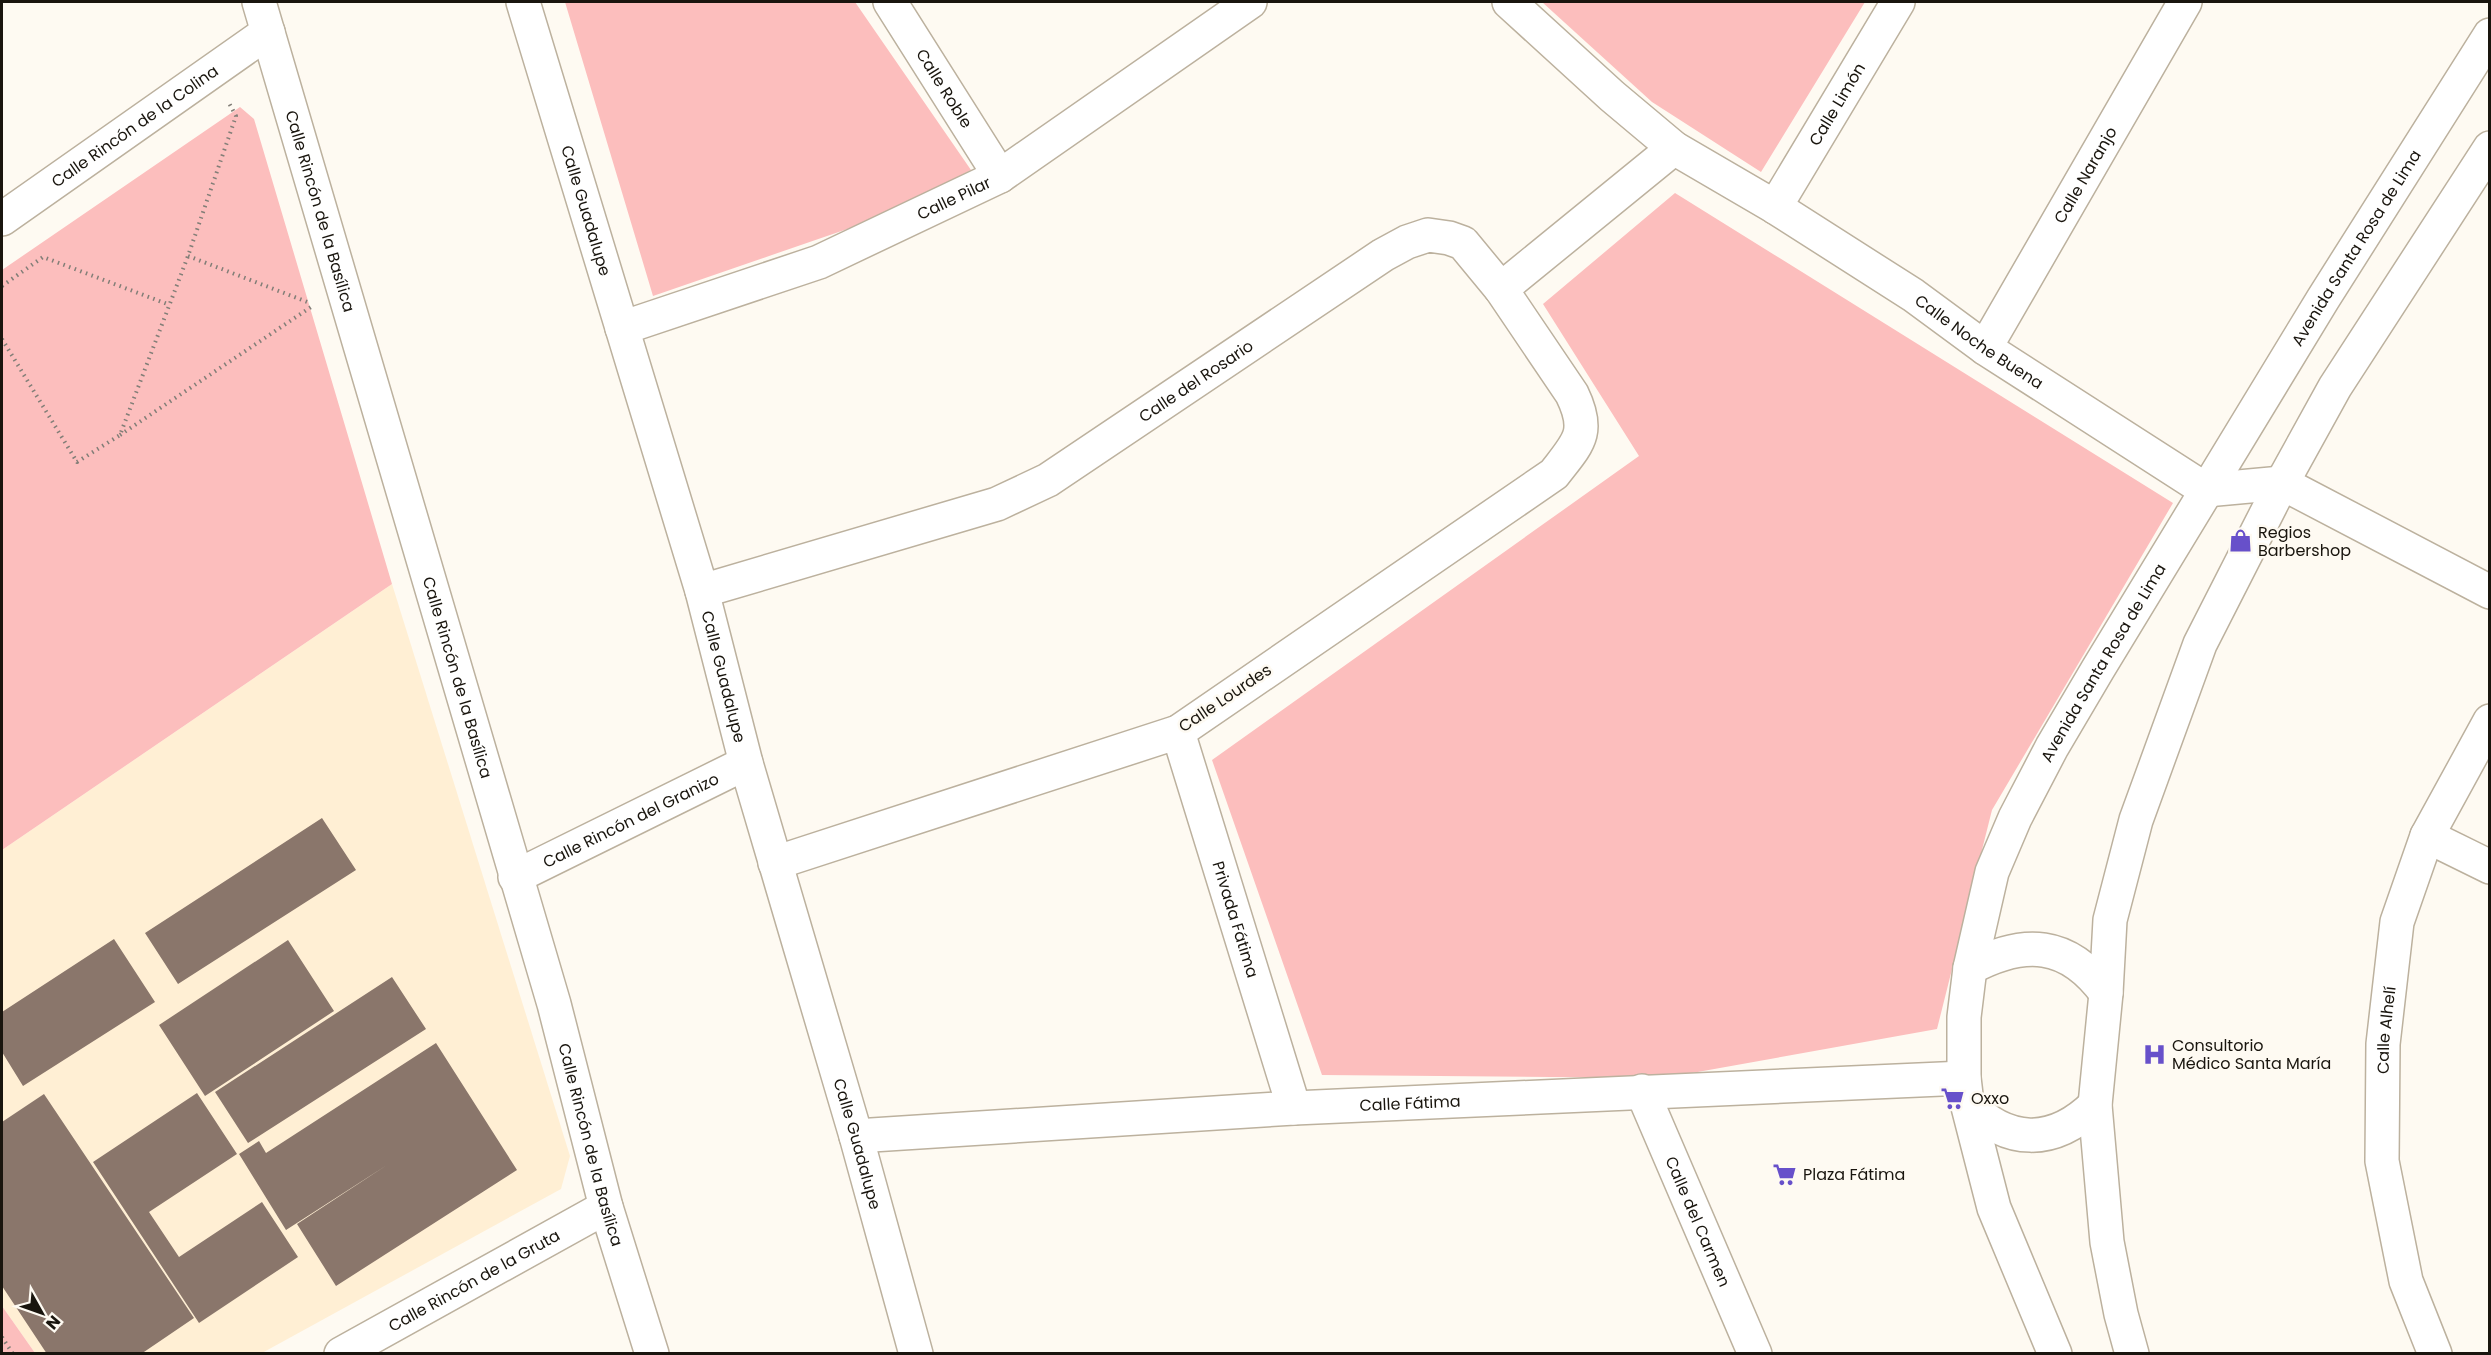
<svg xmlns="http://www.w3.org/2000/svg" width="2491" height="1355" viewBox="0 0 2491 1355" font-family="Poppins,sans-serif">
  <rect width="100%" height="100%" fill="#fefaf2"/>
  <!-- built -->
  <path fill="#ffefd4" d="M 392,584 L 570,1156 L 561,1189 L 262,1353 L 35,1353 L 2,1306 L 2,850 Z"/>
  <!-- green -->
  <path fill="#fcbebd" d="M 565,2 L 855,2 L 971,170 L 888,215 L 653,296 Z
    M 1542,2 L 1865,2 L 1761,172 L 1652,102 Z
    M 240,107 L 254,119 L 392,584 L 2,850 L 2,270 Z
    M 1675,193 L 2173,503 L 1992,810 L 1937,1029 L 1664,1078 L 1322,1075 L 1212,760 L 1639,456 L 1543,304 Z
    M 2,1306 L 35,1353 L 2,1353 Z"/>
  <!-- building -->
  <path fill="#8a766b" d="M 322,818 L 356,870 L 178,984 L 145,933 Z
    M 114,939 L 155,1002 L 23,1086 L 2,1052 L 2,1012 Z
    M 288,940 L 334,1011 L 205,1096 L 159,1025 Z
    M 392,977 L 426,1029 L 248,1143 L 215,1092 Z
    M 436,1043 L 517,1170 L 336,1286 L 297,1224 L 387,1165 L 286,1230 L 239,1154 L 259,1141 L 266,1153 Z
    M 197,1093 L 237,1154 L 149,1212 L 179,1257 L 262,1202 L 298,1257 L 199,1323 L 93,1162 Z
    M 44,1094 L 194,1318 L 141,1354 L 47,1354 L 2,1286 L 2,1122 Z"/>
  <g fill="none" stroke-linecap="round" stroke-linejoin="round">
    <defs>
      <g id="minor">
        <path id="s1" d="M 259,2 L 554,1004 L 606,1207 L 652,1354"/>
        <path id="s2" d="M 523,2 L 702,591 L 746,763 L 856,1136 L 916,1354"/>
        <path id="s3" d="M 890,2 L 1000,176"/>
        <path id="s4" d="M 1509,2 L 1612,96 L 1674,148 L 1775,207 L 1913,295 L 1985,348 L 2206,490 L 2282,483 L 2490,592"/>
        <path id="s5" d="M 1775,207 L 1898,2"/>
        <path id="s6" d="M 2,219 L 268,32"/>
        <path d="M 1501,289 L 1674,148"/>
        <path id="s7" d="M 622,328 L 819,262 L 1000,176 L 1250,2"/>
        <path id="s8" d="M 1985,348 L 2185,2"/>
        <path id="s9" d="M 702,591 L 997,504 L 1048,480 L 1383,255 L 1407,242 L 1428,235 L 1449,238 L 1463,243 L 1501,289 L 1572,394 C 1591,433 1578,443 1554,474 L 1178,732 L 775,863"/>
        <path id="s10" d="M 1178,732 L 1294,1108"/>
        <path d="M 2427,836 L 2490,867"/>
        <path id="s11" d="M 515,877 L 746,763"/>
        <path id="s12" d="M 1642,1091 L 1755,1354"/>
        <path id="s13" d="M 856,1136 L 1294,1108 L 1964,1078"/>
        <path id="s14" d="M 341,1354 L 606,1207"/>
        <path id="s15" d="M 2435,1354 L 2406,1281 L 2382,1161 L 2383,1044 L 2397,922 L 2427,836 L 2490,721"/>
      </g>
      <g id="tertiary">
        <path d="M 1970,968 C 2024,939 2068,941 2106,993"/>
        <path d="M 1967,1103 C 2007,1145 2053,1146 2095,1105"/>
        <path id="s16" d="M 2055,1354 L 1994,1208 L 1967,1103 L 1964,1078 L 1964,1017 L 1970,968 L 1992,872 L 2015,818 L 2052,747 L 2098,669 L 2323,299 L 2490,35"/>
        <path d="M 2132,1354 L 2121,1314 L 2107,1242 L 2095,1105 L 2106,993 L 2110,920 L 2136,820 L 2200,644 L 2282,483 L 2335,387 L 2490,148"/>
      </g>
    </defs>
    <!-- minor casing -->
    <use href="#minor" stroke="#bcb19e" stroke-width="36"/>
    <!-- tertiary casing -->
    <use href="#tertiary" stroke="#bcb19e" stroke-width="36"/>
    <!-- path -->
    <path stroke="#827e77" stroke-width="4" stroke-dasharray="1.5 4.5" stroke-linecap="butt" d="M 188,256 L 310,303
      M 2,286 L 43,257 L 170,305
      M 2,339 L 77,462 L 120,435 L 188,256 L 236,116 L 229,103
      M 120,435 L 311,307
      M 2,1337 L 13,1354"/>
    <!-- minor -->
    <use href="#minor" stroke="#fff" stroke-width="33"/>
    <!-- tertiary -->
    <use href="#tertiary" stroke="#fff" stroke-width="33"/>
  </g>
  <!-- icons -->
  <defs>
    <symbol id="shop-bare" viewBox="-9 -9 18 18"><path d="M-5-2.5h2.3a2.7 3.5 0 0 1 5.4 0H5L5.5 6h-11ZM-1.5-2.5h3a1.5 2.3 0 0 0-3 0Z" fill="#6750ca" stroke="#fefaf2" stroke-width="2.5" paint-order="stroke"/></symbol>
    <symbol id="hospital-bare" viewBox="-9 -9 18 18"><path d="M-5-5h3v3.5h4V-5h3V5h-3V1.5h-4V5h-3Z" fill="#6750ca" stroke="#fefaf2" stroke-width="2.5" paint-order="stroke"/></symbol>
    <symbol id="supermarket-bare" viewBox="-9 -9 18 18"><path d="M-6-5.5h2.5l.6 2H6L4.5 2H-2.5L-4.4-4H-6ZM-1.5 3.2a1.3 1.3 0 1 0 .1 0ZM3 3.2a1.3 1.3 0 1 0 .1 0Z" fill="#6750ca" stroke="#fefaf2" stroke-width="2.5" paint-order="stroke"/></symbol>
  </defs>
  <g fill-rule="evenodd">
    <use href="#shop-bare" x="2224" y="524" width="33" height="33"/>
    <use href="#hospital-bare" x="2138" y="1038" width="33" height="33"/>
    <use href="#supermarket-bare" x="1936" y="1082" width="33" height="33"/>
    <use href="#supermarket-bare" x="1768" y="1158" width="33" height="33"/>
  </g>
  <g text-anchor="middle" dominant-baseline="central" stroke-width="5" stroke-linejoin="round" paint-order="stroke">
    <!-- street labels -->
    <g font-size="16" fill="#19150e" stroke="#fefaf2">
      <text stroke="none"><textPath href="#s3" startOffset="102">Calle Roble</textPath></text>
      <text stroke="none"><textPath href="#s5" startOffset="120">Calle Limón</textPath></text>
      <text stroke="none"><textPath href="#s6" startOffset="162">Calle Rincón de la Colina</textPath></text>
      <text stroke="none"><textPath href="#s8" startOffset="200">Calle Naranjo</textPath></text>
      <text stroke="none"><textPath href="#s7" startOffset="357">Calle Pilar</textPath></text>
      <text stroke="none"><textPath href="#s2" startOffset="218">Calle Guadalupe</textPath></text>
      <text stroke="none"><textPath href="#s1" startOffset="218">Calle Rincón de la Basílica</textPath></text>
      <text stroke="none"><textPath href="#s16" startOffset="1224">Avenida Santa Rosa de Lima</textPath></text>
      <text stroke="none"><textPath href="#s4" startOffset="582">Calle Noche Buena</textPath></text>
      <text stroke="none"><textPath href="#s9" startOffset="542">Calle del Rosario</textPath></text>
      <text stroke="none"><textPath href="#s16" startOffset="738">Avenida Santa Rosa de Lima</textPath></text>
      <text stroke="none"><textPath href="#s2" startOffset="704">Calle Guadalupe</textPath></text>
      <text stroke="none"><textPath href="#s1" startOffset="704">Calle Rincón de la Basílica</textPath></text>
      <text transform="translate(1225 698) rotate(-34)">Calle Lourdes</text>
      <text stroke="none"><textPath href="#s11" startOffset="129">Calle Rincón del Granizo</textPath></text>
      <text stroke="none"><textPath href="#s10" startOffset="196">Privada Fátima</textPath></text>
      <text stroke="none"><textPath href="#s15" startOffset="332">Calle Alhelí</textPath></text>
      <text stroke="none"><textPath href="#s13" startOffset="555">Calle Fátima</textPath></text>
      <text stroke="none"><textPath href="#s2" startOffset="1190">Calle Guadalupe</textPath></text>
      <text stroke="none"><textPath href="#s1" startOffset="1190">Calle Rincón de la Basílica</textPath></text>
      <text stroke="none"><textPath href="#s12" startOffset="142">Calle del Carmen</textPath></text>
      <text stroke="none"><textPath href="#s14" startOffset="152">Calle Rincón de la Gruta</textPath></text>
    </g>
    <!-- poi labels -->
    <g font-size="16" fill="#19150e" stroke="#fefaf2" text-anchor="start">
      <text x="2258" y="532">Regios<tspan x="2258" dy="18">Barbershop</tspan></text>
      <text x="2172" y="1045">Consultorio<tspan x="2172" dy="18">Médico Santa María</tspan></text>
      <text x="1971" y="1098">Oxxo</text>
      <text x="1803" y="1174">Plaza Fátima</text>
    </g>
  </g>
  <!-- border -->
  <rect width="2491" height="1355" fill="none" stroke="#19150e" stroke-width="6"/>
  <!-- north arrow -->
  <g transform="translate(42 1313) rotate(130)" stroke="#fefaf2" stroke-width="4.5" paint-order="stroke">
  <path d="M0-4.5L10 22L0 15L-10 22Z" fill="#19150e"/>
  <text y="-9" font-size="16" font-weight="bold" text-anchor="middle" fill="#19150e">N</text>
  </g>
</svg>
